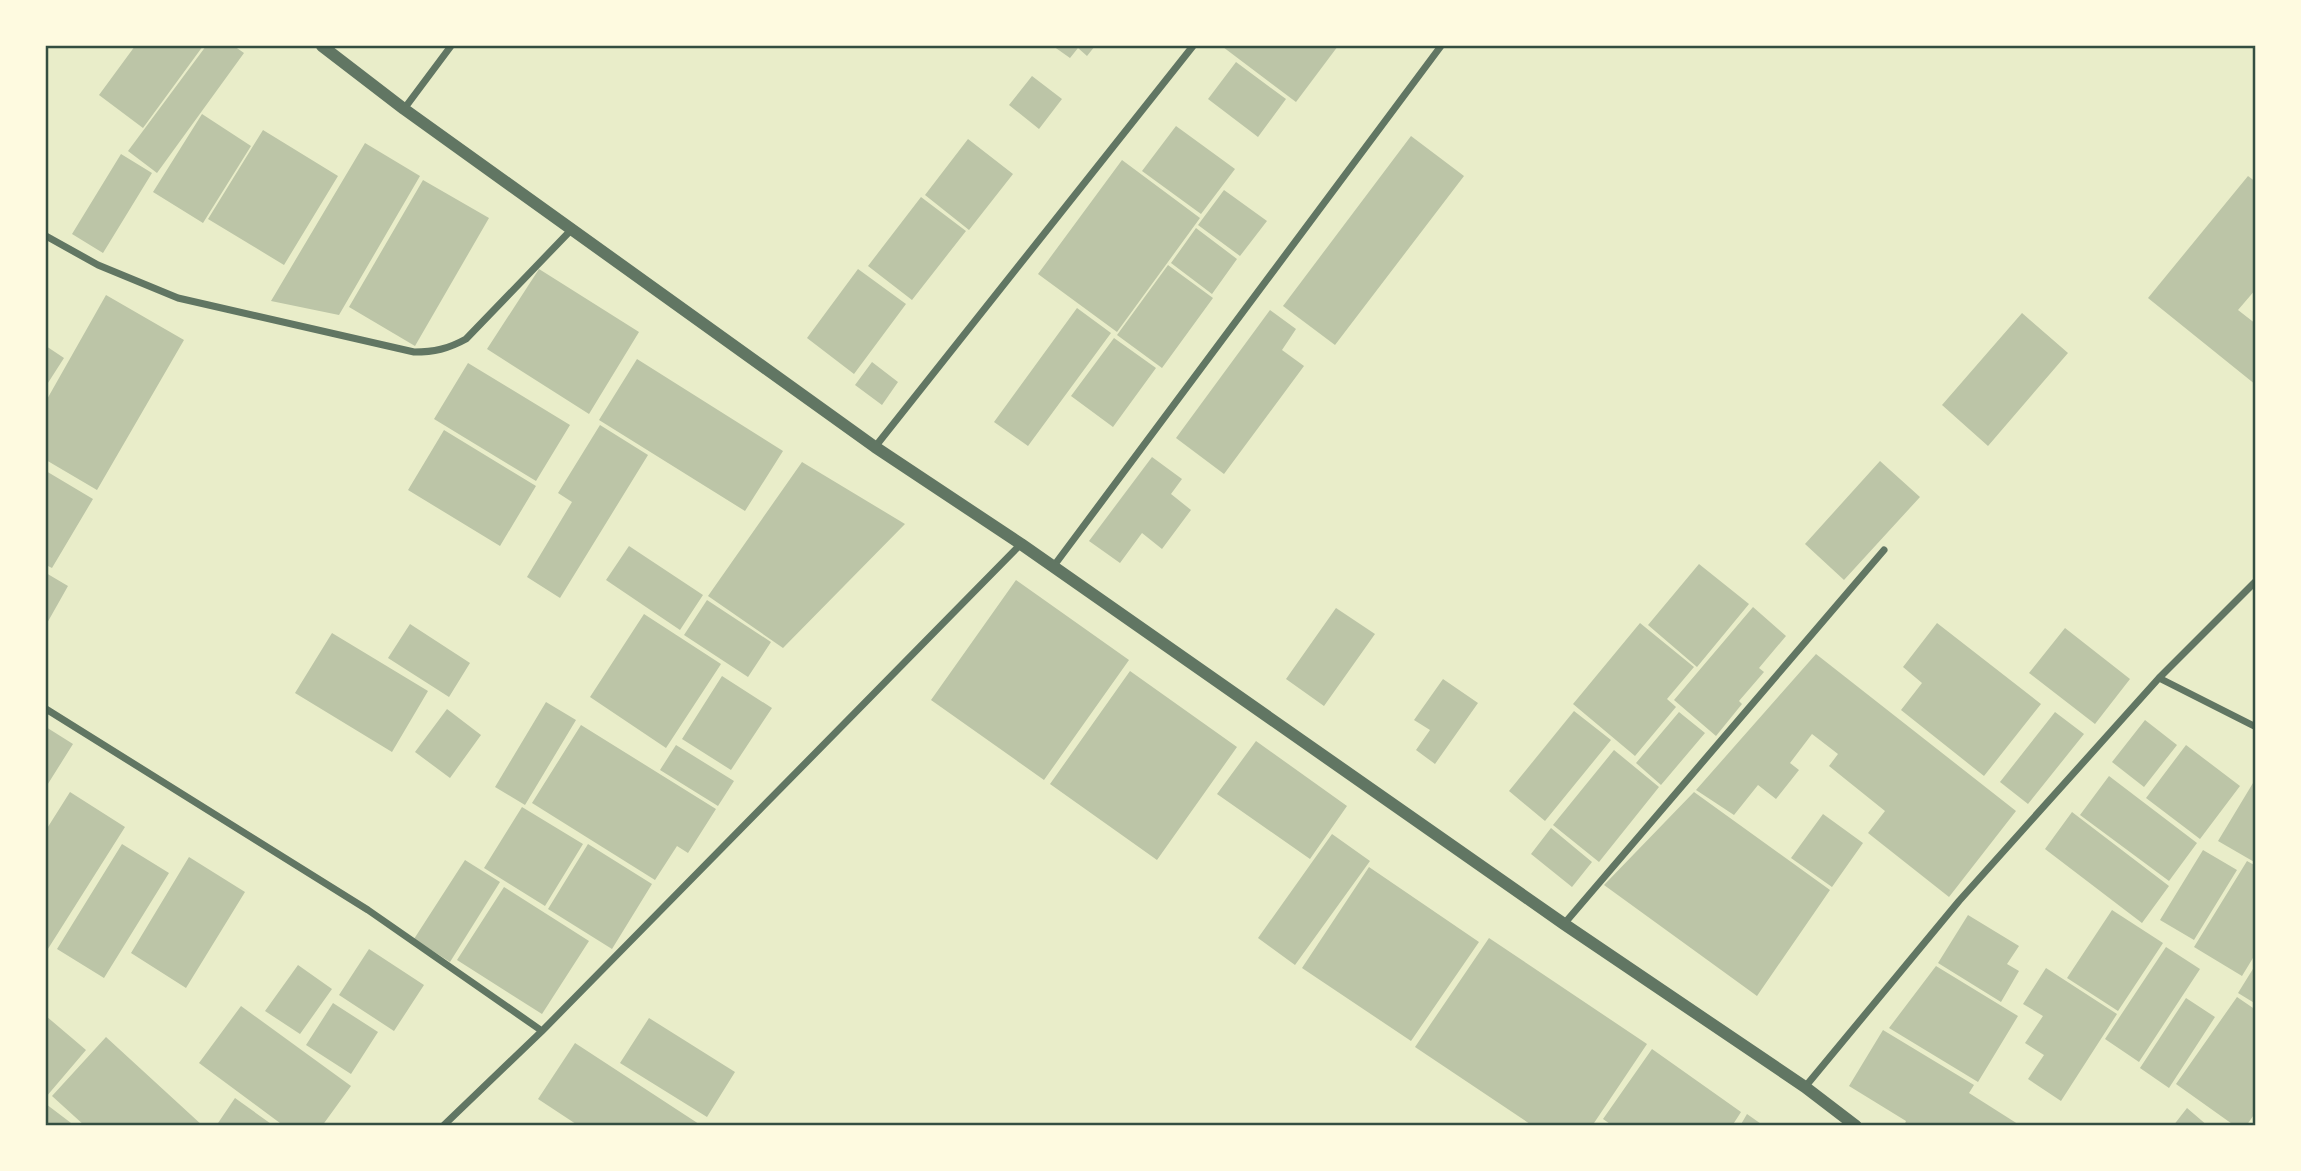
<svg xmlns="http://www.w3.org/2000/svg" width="2301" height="1171" viewBox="0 0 2301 1171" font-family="'Space Grotesk',sans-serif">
  <rect width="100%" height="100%" fill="#e9edc9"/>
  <!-- building -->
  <path fill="#bcc5a7" d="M 135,46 L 203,46 L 143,128 L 99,95 Z
    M 206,46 L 234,46 L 244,53 L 157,173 L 128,151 Z
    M 1053,46 L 1095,46 L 1087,56 L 1078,48 L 1070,58 Z
    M 1224,46 L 1338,46 L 1296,102 L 1223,47 Z
    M 1236,62 L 1286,99 L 1258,137 L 1208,99 Z
    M 1032,76 L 1062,99 L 1039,129 L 1009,105 Z
    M 202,114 L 251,146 L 203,223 L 153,192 Z
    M 1176,126 L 1235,169 L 1201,214 L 1142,171 Z
    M 263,130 L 338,176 L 284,265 L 208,219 Z
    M 1411,136 L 1464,176 L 1335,345 L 1283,306 Z
    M 968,139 L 1013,174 L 969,230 L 925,195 Z
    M 365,143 L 420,176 L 339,315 L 271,301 Z
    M 121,154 L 152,173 L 103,253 L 72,234 Z
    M 1122,160 L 1200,218 L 1117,332 L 1038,274 Z
    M 2248,176 L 2256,182 L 2256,289 L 2238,310 L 2256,324 L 2256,385 L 2148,298 Z
    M 423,180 L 489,218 L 415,346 L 349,307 Z
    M 1224,190 L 1267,221 L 1240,256 L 1198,225 Z
    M 921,197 L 966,231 L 912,300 L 868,266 Z
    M 1196,228 L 1237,259 L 1212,294 L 1171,263 Z
    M 1168,265 L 1213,298 L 1162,368 L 1117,335 Z
    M 539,269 L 639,332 L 589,414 L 487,349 Z
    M 858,269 L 906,304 L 854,374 L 807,338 Z
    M 106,295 L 184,340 L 97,490 L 46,460 L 46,401 Z
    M 1077,308 L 1111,333 L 1028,446 L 994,422 Z
    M 1270,310 L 1296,329 L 1282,350 L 1304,366 L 1224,474 L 1176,438 Z
    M 2022,313 L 2068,353 L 1988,446 L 1942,405 Z
    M 1114,338 L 1156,368 L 1113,427 L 1071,396 Z
    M 46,346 L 64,358 L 46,386 Z
    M 637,359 L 783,451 L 745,511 L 599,420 Z
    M 872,362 L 898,382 L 882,405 L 855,385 Z
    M 468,363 L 570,425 L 536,481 L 434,419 Z
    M 600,425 L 648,455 L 560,598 L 527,577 L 572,502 L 558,493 Z
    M 444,430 L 536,486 L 500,546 L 408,490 Z
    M 1152,457 L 1182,479 L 1171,494 L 1191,510 L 1162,549 L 1142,533 L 1120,563 L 1089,541 Z
    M 1880,461 L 1920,497 L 1844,580 L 1805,544 Z
    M 802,462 L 905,524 L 783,648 L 708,596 Z
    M 46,471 L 93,499 L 52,568 L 46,565 Z
    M 629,546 L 703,595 L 680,630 L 606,580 Z
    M 1699,564 L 1749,604 L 1697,667 L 1648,625 Z
    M 46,573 L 68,586 L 46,625 Z
    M 1016,580 L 1129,660 L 1044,780 L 931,700 Z
    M 707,600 L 771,642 L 748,677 L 684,635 Z
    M 1753,607 L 1786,636 L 1759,668 L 1764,672 L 1739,701 L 1742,704 L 1716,736 L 1674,700 Z
    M 1336,608 L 1375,634 L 1324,706 L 1286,679 Z
    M 644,614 L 721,664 L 666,748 L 590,697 Z
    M 1640,623 L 1694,667 L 1667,699 L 1676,707 L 1635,756 L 1573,704 Z
    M 1937,623 L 2041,704 L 1984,776 L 1901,710 L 1922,683 L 1903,667 Z
    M 410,624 L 470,663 L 449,697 L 388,658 Z
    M 2065,628 L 2130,679 L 2095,724 L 2029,673 Z
    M 332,633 L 428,691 L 392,752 L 295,693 Z
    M 1816,654 L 2016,811 L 1949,897 L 1868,833 L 1885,811 L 1829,766 L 1838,754 L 1812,734 L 1790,763 L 1799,770 L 1776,799 L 1758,785 L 1734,815 L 1696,790 Z
    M 1130,671 L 1237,747 L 1157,860 L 1050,784 Z
    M 722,676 L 772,708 L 731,770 L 682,739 Z
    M 1443,679 L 1478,703 L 1435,764 L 1416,750 L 1430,730 L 1414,720 Z
    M 546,702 L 576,720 L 525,805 L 495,787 Z
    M 447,709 L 481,735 L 450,778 L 415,752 Z
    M 1574,711 L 1611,740 L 1545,821 L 1509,791 Z
    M 1679,712 L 1705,733 L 1661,785 L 1636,763 Z
    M 2055,712 L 2084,734 L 2028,804 L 2000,782 Z
    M 2145,720 L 2177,745 L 2144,787 L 2112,762 Z
    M 581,725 L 716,809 L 688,853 L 677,846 L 655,880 L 532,803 Z
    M 46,727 L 73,744 L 46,787 Z
    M 1256,741 L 1347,806 L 1310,859 L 1217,794 Z
    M 676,745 L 734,781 L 718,806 L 660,770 Z
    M 2186,745 L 2240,786 L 2200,839 L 2146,798 Z
    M 1614,750 L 1659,787 L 1599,862 L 1553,825 Z
    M 2109,776 L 2197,843 L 2169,881 L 2080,815 Z
    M 2256,778 L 2256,863 L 2218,841 Z
    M 70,792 L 125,827 L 46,952 L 46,830 Z
    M 1694,792 L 1830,890 L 1757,996 L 1604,885 Z
    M 522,807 L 583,844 L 545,906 L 484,868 Z
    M 2072,812 L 2169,886 L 2142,923 L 2045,849 Z
    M 1823,814 L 1863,843 L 1832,887 L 1791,858 Z
    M 1551,828 L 1592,862 L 1572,887 L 1531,854 Z
    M 1332,834 L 1370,861 L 1295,965 L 1258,938 Z
    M 122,844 L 169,873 L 104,978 L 57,949 Z
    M 588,844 L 652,884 L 612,949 L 548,909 Z
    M 2203,850 L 2237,870 L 2194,940 L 2160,920 Z
    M 189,857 L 245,892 L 186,988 L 131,953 Z
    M 465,860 L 500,882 L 450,962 L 414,939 Z
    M 2247,861 L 2256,866 L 2256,953 L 2242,976 L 2194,947 Z
    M 1369,867 L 1479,942 L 1411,1041 L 1302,968 Z
    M 504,887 L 589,941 L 542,1014 L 457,960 Z
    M 2112,910 L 2163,943 L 2118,1011 L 2067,978 Z
    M 1968,915 L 2019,946 L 2007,964 L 2019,971 L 2001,1002 L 1938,963 Z
    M 1489,938 L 1647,1044 L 1592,1126 L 1533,1126 L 1415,1047 Z
    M 2166,947 L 2200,969 L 2139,1062 L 2105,1039 Z
    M 369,949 L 424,985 L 394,1031 L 339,995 Z
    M 2256,964 L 2256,1004 L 2238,993 Z
    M 298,965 L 332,989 L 300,1034 L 265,1011 Z
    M 1936,966 L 2018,1016 L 1978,1082 L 1889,1028 Z
    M 2046,968 L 2117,1014 L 2061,1101 L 2028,1079 L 2044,1055 L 2025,1043 L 2043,1016 L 2023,1004 Z
    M 2237,997 L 2256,1010 L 2256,1112 L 2246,1126 L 2235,1126 L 2176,1084 Z
    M 2186,998 L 2215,1017 L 2169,1088 L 2140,1068 Z
    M 333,1003 L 378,1032 L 351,1074 L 306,1045 Z
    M 241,1006 L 351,1086 L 322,1126 L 284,1126 L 199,1063 Z
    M 46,1016 L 86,1050 L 46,1097 Z
    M 649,1018 L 735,1072 L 707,1117 L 620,1063 Z
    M 1883,1030 L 1974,1085 L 1969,1093 L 2021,1126 L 1904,1126 L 1906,1121 L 1849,1086 Z
    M 106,1037 L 203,1126 L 85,1126 L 52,1096 Z
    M 575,1043 L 702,1126 L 579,1126 L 538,1099 Z
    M 1652,1049 L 1741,1112 L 1732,1126 L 1613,1126 L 1603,1119 Z
    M 235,1098 L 274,1126 L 216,1126 Z
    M 46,1104 L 75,1126 L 46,1126 Z
    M 2187,1108 L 2208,1126 L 2173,1126 Z
    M 1747,1114 L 1764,1126 L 1740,1126 Z"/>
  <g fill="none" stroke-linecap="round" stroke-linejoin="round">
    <!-- minor -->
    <path stroke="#617663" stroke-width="7" d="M 404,109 L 451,46
      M 46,236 L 98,265 L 178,298 L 414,352 C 434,352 448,349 466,339 L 573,228
      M 875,447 L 1193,46
      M 1053,567 L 1441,46
      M 2159,678 L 2256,727
      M 46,709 L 368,910 L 542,1031
      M 1564,924 L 1884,550
      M 1805,1087 L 1959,901 L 2159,678 L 2256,581
      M 443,1126 L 542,1031 L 1021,544"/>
    <!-- tertiary -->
    <path stroke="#617663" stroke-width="12" d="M 322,46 L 404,109 L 875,447 L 1021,544 L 1564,924 L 1805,1087 L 1856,1126"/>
  </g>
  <!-- border -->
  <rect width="2301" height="1171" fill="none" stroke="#fefae0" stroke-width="94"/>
  <rect x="47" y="47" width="2207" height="1077" fill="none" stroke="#344e41" stroke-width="2.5"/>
</svg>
